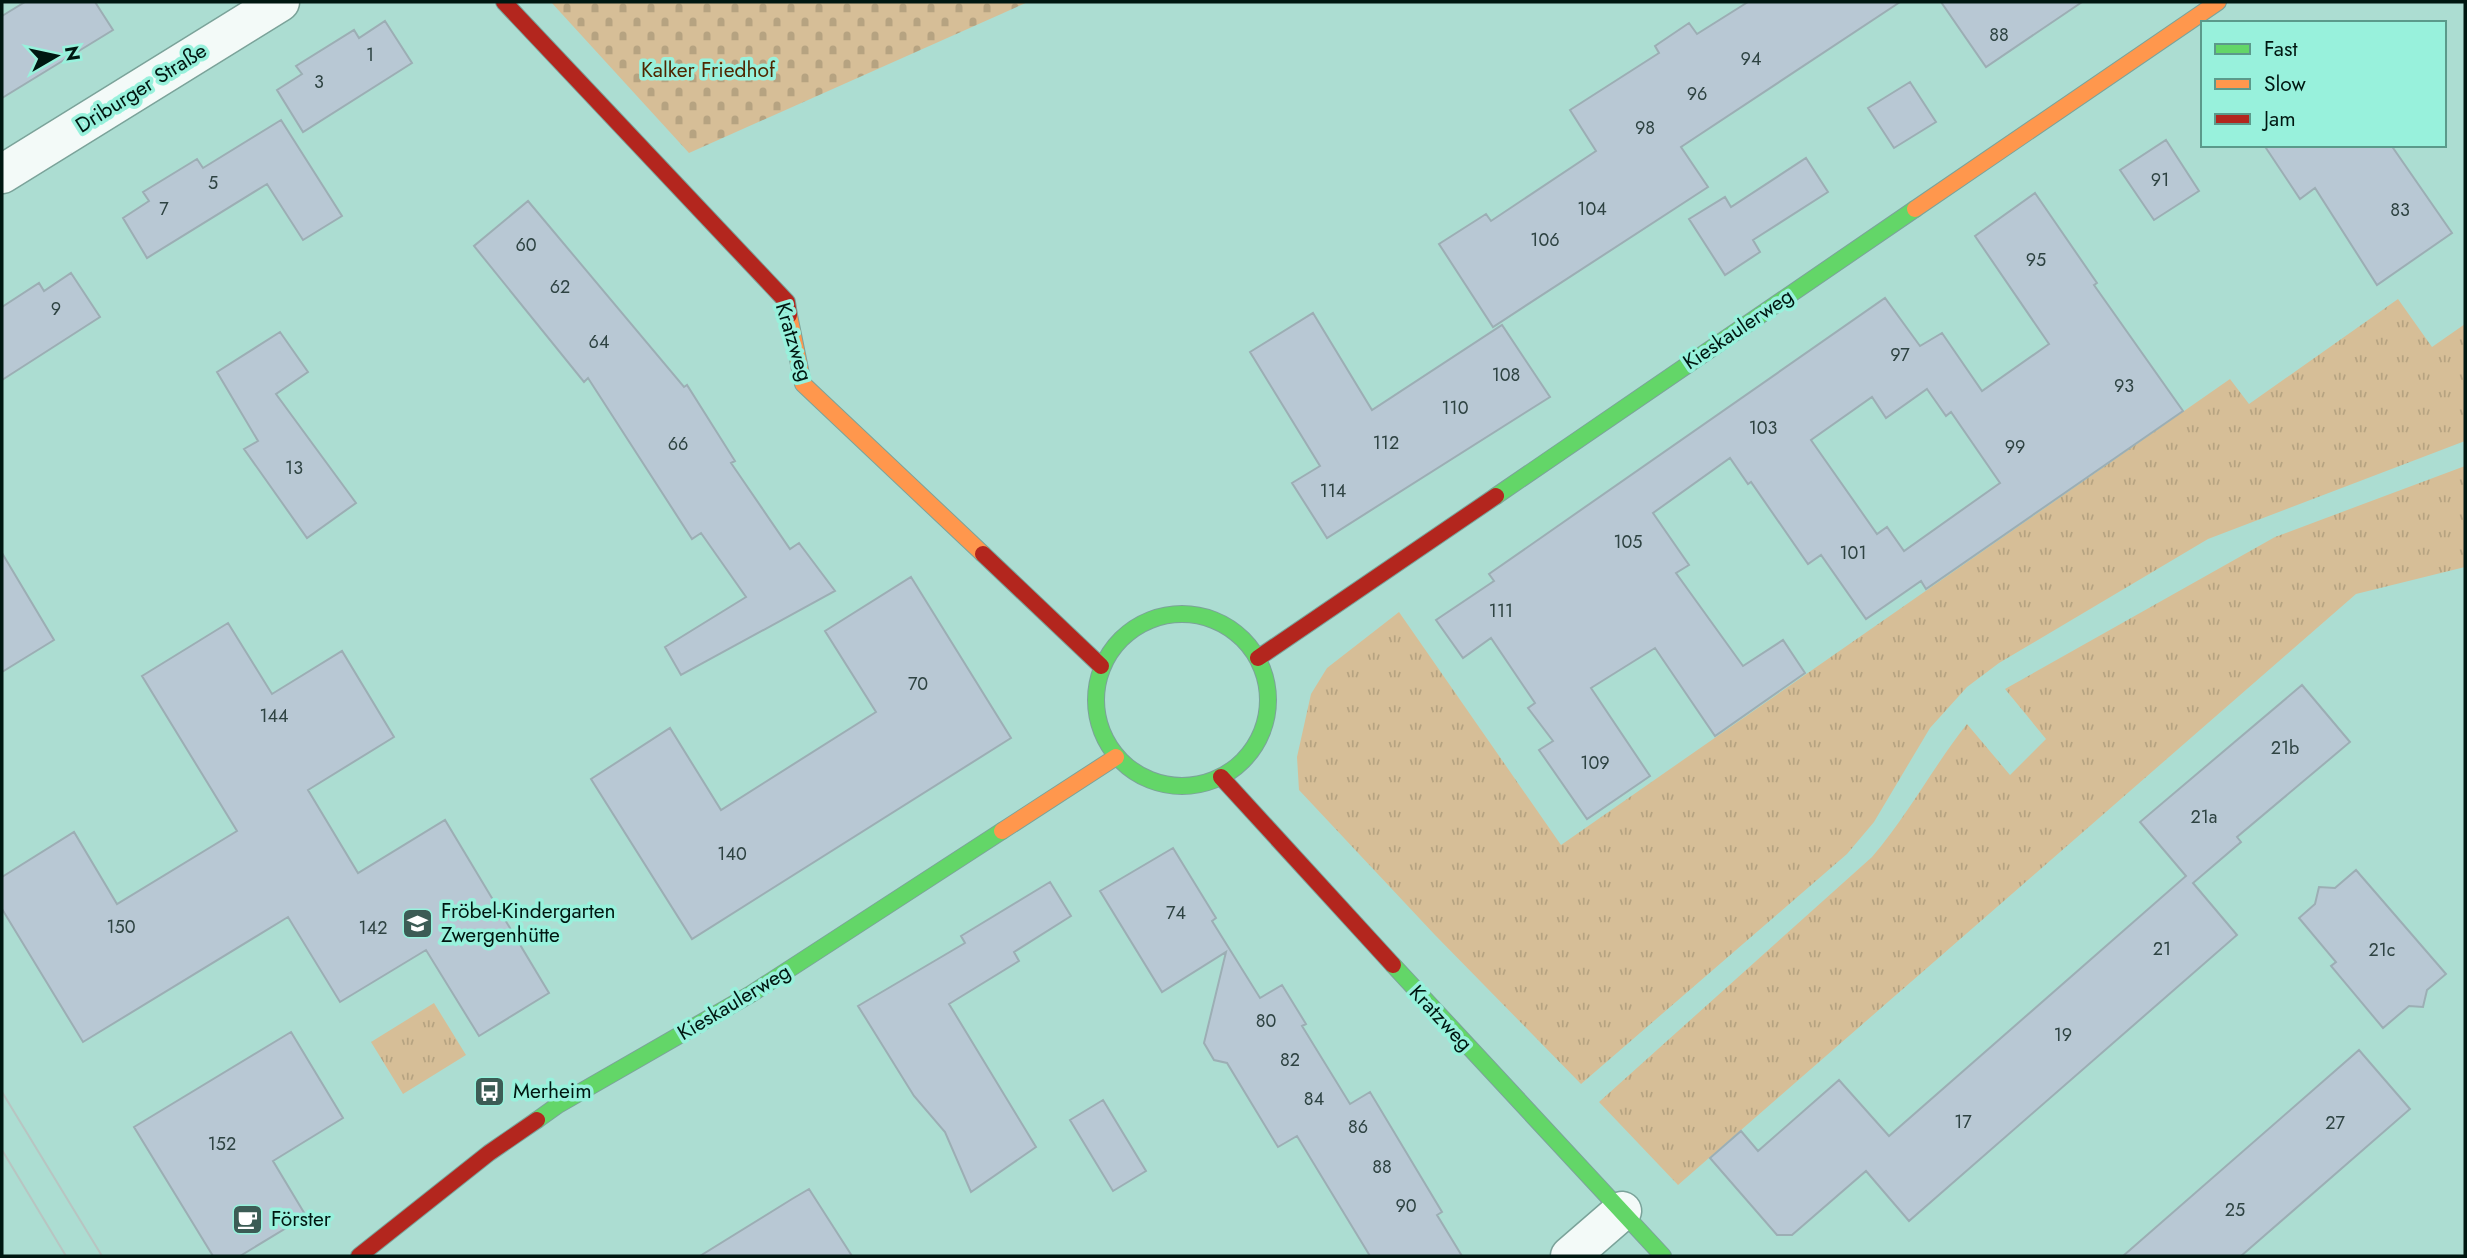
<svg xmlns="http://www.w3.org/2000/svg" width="2467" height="1258" viewBox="0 0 2467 1258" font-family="Jost,sans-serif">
  <defs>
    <pattern id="grass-tufts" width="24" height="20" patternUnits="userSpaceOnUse" patternTransform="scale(1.75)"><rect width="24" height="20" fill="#d6be97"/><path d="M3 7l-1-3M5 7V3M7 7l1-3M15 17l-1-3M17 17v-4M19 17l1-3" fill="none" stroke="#b6a381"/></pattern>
    <pattern id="cemetery-stones" width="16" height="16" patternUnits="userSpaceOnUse" patternTransform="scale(1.75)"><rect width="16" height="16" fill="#d6be97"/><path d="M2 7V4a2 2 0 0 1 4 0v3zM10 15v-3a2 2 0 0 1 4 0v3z" fill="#b6a381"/></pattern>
  </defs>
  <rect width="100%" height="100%" fill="#acddd2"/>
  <!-- grass -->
  <path fill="url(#grass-tufts)" d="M 2398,299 L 2432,347 L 2465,324 L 2465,441 L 2208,539 L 1999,663 L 1967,687 L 1930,728 L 1874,822 L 1847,854 L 1581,1084 L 1435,935 L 1299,790 L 1297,757 L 1311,694 L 1327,668 L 1399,612 L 1561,845 L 2230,379 L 2249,404 Z
    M 2465,466 L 2465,567 L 2356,594 L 1678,1185 L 1599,1102 L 1872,857 C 1908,815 1933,767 1967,724 L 2010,775 L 2046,739 L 2005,689 L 2275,537 Z
    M 434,1003 L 466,1055 L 403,1094 L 371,1042 Z"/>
  <!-- cemetery -->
  <path fill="url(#cemetery-stones)" d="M 551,2 L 1028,2 L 689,153 Z"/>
  <!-- building -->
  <path fill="#b8c8d4" stroke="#9caeb4" stroke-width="2" fill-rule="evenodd" d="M 25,2 L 95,2 L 113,30 L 2,98 L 2,16 Z
    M 1748,2 L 1900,2 L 1681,147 L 1708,187 L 1493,327 L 1439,244 L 1486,214 L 1491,221 L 1596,151 L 1570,110 L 1659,53 L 1655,46 L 1689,23 L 1697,34 Z
    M 1941,2 L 2082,2 L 1986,67 Z
    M 385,21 L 412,63 L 303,132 L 277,90 L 302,74 L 296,66 L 354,30 L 359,38 Z
    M 1910,82 L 1936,122 L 1894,148 L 1868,108 Z
    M 281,120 L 342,216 L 303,240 L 267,184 L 147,258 L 123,218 L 149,201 L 143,192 L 197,159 L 203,168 Z
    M 2166,140 L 2199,191 L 2154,220 L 2120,170 Z
    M 2264,145 L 2391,145 L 2452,233 L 2377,285 L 2315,188 L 2300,199 Z
    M 1806,158 L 1828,192 L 1753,240 L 1760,252 L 1725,275 L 1689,219 L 1725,197 L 1731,207 Z
    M 2035,193 L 2097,283 L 2094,285 L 2183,411 L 1926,589 L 1921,581 L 1866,619 L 1821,555 L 1808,564 L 1751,482 L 1748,484 L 1730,458 L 1653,513 L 1689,565 L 1676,573 L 1743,666 L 1783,640 L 1805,673 L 1715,736 L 1655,648 L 1591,688 L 1650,776 L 1587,819 L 1539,750 L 1553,741 L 1528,708 L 1535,703 L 1491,638 L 1463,658 L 1436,620 L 1494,581 L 1489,574 L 1885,298 L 1920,346 L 1942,333 L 1982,391 L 2049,344 L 1975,236 ZM 1927,389 L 1946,416 L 1951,412 L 2000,483 L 1904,551 L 1887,527 L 1877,534 L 1811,440 L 1872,397 L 1886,418 Z
    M 528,201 L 684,387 L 687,385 L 735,461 L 731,463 L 790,549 L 799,543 L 835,591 L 681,675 L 665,647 L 746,597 L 701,533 L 692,539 L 588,378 L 584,382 L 474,246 Z
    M 71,273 L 100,317 L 2,380 L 2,307 L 39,283 L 44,291 Z
    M 1313,313 L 1372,410 L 1502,325 L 1550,397 L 1327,538 L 1292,483 L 1320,466 L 1250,352 Z
    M 280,332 L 308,372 L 276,394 L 356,503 L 307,538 L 244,449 L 258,441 L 217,372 Z
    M 2,553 L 54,640 L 2,672 Z
    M 911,577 L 1011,738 L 692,939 L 591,779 L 670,728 L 721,810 L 876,712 L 825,631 Z
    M 228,623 L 272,694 L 342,651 L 394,737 L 308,790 L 358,873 L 445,820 L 549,993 L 479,1036 L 426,950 L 340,1002 L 288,917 L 83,1042 L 2,909 L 2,877 L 74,832 L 117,904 L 237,831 L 142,676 Z
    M 2302,685 L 2350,742 L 2237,837 L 2241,842 L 2193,883 L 2237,935 L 1909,1221 L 1866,1171 L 1792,1235 L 1777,1235 L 1710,1158 L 1741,1131 L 1758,1151 L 1839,1080 L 1889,1136 L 2186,876 L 2140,822 Z
    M 1173,848 L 1216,918 L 1212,921 L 1260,998 L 1282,985 L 1306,1024 L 1302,1026 L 1350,1104 L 1370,1092 L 1442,1212 L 1437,1215 L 1462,1256 L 1370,1256 L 1297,1136 L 1278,1147 L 1227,1063 L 1214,1060 L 1204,1043 L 1226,952 L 1162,992 L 1100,891 Z
    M 2356,870 L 2446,974 L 2427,990 L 2423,1007 L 2409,1006 L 2383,1028 L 2331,966 L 2336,962 L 2299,918 L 2315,904 L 2319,887 L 2335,888 Z
    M 1050,882 L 1071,916 L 1014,952 L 1019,961 L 949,1004 L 1036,1147 L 971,1192 L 945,1132 L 914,1096 L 858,1006 L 965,943 L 961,936 Z
    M 291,1032 L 343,1118 L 273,1161 L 306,1216 L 240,1256 L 213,1256 L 134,1127 Z
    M 2359,1050 L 2410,1109 L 2241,1256 L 2123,1256 Z
    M 1103,1100 L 1146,1171 L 1113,1191 L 1070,1120 Z
    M 809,1189 L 852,1256 L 700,1256 L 792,1199 Z"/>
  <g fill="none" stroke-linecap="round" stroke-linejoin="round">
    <defs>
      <path id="street" d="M 2,174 L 280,2
        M 1570,1256 L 1622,1211"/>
      <path id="fast" d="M 1496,496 L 1915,209
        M1096 700a86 86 0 1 1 172 0a86 86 0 1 1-172 0Z
        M 1393,965 L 1663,1256
        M 537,1120 L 558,1105 L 751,994 L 1002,831"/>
      <path id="slow" d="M 1915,209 L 2218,2
        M 789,315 L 803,384 L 983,554
        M 1002,831 L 1116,757"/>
      <path id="jam" d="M 504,2 L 787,302 L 789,315
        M 983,554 L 1101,666
        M 1258,658 L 1496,496
        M 1221,777 L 1393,965
        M 359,1256 L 489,1153 L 537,1120"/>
    </defs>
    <!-- street casing -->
    <use href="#street" stroke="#7ba39a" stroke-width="41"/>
    <!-- fast casing -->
    <use href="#fast" stroke="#7ba39a" stroke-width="18"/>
    <!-- slow casing -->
    <use href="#slow" stroke="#7ba39a" stroke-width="18"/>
    <!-- jam casing -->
    <use href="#jam" stroke="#7ba39a" stroke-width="18"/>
    <!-- street -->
    <use href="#street" stroke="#f3faf8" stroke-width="38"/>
    <!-- fast -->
    <use href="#fast" stroke="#63d668" stroke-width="16"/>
    <!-- slow -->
    <use href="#slow" stroke="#ff974d" stroke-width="16"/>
    <!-- jam -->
    <use href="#jam" stroke="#b3261e" stroke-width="16"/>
    <!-- tram -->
    <path stroke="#b8c5c2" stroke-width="2" d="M 2,1092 L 102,1256
      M 2,1150 L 66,1256"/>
  </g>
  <!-- icons -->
  <defs>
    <symbol id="school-square" viewBox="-11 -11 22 22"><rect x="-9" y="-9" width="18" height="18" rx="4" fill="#3c5c55" stroke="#98f1dc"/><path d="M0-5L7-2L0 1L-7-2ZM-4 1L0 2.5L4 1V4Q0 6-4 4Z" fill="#fff"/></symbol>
    <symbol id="bus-square" viewBox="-11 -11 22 22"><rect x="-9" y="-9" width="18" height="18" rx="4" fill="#3c5c55" stroke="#98f1dc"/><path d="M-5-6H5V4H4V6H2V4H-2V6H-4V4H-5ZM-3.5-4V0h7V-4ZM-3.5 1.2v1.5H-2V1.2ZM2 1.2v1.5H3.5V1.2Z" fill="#fff"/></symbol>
    <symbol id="cafe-square" viewBox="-11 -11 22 22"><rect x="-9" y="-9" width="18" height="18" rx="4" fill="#3c5c55" stroke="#98f1dc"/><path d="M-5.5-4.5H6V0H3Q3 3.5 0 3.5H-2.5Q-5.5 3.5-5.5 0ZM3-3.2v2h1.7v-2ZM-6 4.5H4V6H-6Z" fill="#fff"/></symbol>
  </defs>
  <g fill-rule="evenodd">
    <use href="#school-square" x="400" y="906" width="35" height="35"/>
    <use href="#bus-square" x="472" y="1074" width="35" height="35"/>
    <use href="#cafe-square" x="230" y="1202" width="35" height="35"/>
  </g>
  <g text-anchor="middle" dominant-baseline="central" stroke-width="7" stroke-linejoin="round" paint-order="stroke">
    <!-- number labels -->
    <g font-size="18" fill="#2e4342">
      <text x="1999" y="35">88</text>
      <text x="370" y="55">1</text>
      <text x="1751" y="59">94</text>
      <text x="319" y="82">3</text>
      <text x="1697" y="94">96</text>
      <text x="1645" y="128">98</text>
      <text x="2160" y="180">91</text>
      <text x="213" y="183">5</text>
      <text x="164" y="209">7</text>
      <text x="1592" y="209">104</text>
      <text x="2400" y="210">83</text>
      <text x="1545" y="240">106</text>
      <text x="526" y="245">60</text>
      <text x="2036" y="260">95</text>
      <text x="560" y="287">62</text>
      <text x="56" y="309">9</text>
      <text x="599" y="342">64</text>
      <text x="1900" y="355">97</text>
      <text x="1506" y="375">108</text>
      <text x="2124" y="386">93</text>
      <text x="1455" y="408">110</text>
      <text x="1763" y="428">103</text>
      <text x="1386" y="443">112</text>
      <text x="678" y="444">66</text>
      <text x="2015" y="447">99</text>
      <text x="294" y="468">13</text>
      <text x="1333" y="491">114</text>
      <text x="1628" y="542">105</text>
      <text x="1853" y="553">101</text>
      <text x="1501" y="611">111</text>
      <text x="918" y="684">70</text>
      <text x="274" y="716">144</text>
      <text x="2285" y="748">21b</text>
      <text x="1595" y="763">109</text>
      <text x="2204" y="817">21a</text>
      <text x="732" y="854">140</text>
      <text x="1176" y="913">74</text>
      <text x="121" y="927">150</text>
      <text x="373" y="928">142</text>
      <text x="2162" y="949">21</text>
      <text x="2382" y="950">21c</text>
      <text x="1266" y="1021">80</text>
      <text x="2063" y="1035">19</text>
      <text x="1290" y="1060">82</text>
      <text x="1314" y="1099">84</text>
      <text x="1963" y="1122">17</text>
      <text x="2335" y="1123">27</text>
      <text x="1358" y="1127">86</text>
      <text x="222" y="1144">152</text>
      <text x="1382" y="1167">88</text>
      <text x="1406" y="1206">90</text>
      <text x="2235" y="1210">25</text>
    </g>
    <!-- park labels -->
    <g font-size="21" fill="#4f2701" stroke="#98f1dc">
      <text x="708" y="70">Kalker Friedhof</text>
    </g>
    <!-- street labels -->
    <g font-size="21" fill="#001711" stroke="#98f1dc">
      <text transform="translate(141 88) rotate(-32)">Driburger Straße</text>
      <text transform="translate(1738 329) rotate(-34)">Kieskaulerweg</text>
      <text transform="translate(794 342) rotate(73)">Kratzweg</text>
      <text transform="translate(734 1002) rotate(-31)">Kieskaulerweg</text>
      <text transform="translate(1441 1018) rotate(47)">Kratzweg</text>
    </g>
    <!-- poi labels -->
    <g font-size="21" fill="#001711" stroke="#98f1dc" text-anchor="start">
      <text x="441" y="911">Fröbel-Kindergarten<tspan x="441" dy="24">Zwergenhütte</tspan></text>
      <text x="513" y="1091">Merheim</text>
      <text x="271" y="1219">Förster</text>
    </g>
  </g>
  <!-- border -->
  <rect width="2467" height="1258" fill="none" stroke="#001711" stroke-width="7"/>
  <!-- legend -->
  <rect x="2201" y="21" width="245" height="126" fill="#98f1dc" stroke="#5b9a8b" stroke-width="2"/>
  <rect x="2215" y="44" width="35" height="10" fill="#63d668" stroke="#5b9a8b" stroke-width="2"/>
  <text x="2264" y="56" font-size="21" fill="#001711">Fast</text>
  <rect x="2215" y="79" width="35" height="10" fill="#ff974d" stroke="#5b9a8b" stroke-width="2"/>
  <text x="2264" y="91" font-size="21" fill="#001711">Slow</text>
  <rect x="2215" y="114" width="35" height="10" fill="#b3261e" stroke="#5b9a8b" stroke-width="2"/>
  <text x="2264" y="126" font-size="21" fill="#001711">Jam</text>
  <!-- north arrow -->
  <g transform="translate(56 56) rotate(81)" stroke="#98f1dc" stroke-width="5" paint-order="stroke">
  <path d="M0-5L12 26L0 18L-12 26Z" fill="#001711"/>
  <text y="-10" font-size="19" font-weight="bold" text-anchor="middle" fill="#001711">N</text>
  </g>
</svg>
